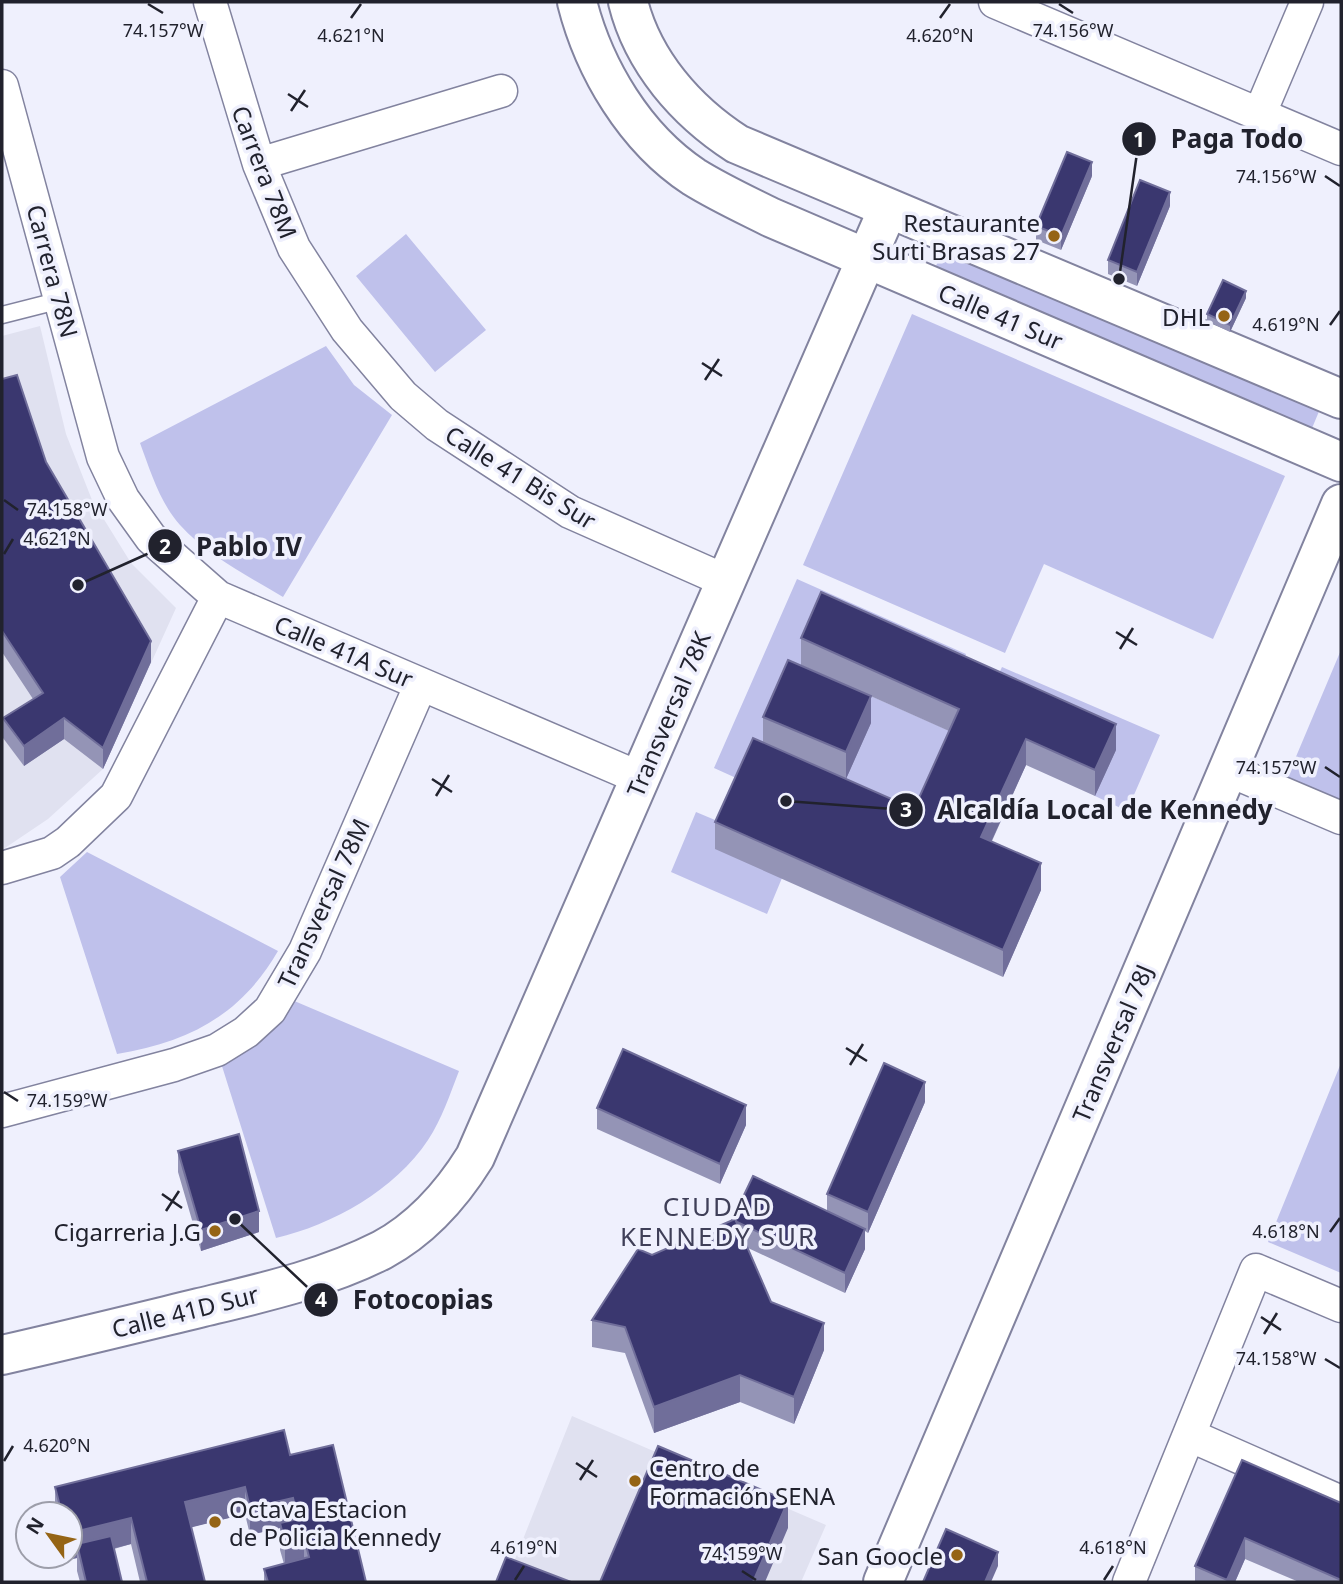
<svg xmlns="http://www.w3.org/2000/svg" width="1343" height="1584" viewBox="0 0 1343 1584" font-family="'Noto Sans',sans-serif">
  <rect width="100%" height="100%" fill="#eff0fd"/>
  <!-- built -->
  <path fill="#e0e1f0" d="M 40,326 L 66,434 L 92,500 L 131,563 L 176,608 L 103,769 L 48,819 L 2,850 L 2,336 Z
    M 572,1416 L 826,1525 L 801,1582 L 506,1582 Z"/>
  <!-- green -->
  <path fill="#bfc1eb" d="M 406,234 L 486,330 L 435,372 L 356,276 Z
    M 943,250 L 1320,409 L 1310,433 L 933,273 Z
    M 912,314 L 1285,476 L 1213,639 L 1044,564 L 1005,653 L 803,565 Z
    M 326,346 L 354,385 L 392,415 L 283,597 C 248,576 207,555 180,525 C 160,503 150,470 140,443 Z
    M 797,579 L 966,654 L 956,679 L 801,665 L 959,735 L 914,836 L 745,782 L 714,768 Z
    M 1341,650 L 1341,802 L 1287,778 Z
    M 1002,667 L 1160,735 L 1127,811 L 1095,796 L 989,694 Z
    M 696,812 L 727,825 L 782,878 L 767,914 L 671,872 Z
    M 87,852 L 278,951 C 241,1015 189,1042 117,1054 L 60,877 Z
    M 292,1000 L 459,1071 C 450,1094 442,1119 428,1140 C 395,1190 332,1225 276,1238 L 221,1063 Z
    M 1341,1063 L 1341,1273 L 1268,1242 Z"/>
  <g fill="none" stroke-linecap="round" stroke-linejoin="round">
    <defs>
      <path id="service" d="M 2,315 L 61,300"/>
      <path id="minor" d="M 210,2 L 259,164 L 294,248 L 347,330 L 403,396 L 437,425 L 570,512 L 726,581
        M 995,2 L 1341,149
        M 2,86 L 103,457 L 123,499 L 151,538 L 218,597 L 640,778
        M 1260,113 L 1307,2
        M 259,164 L 501,91
        M 1228,770 L 1341,818
        M 2,868 L 52,853 L 68,842 L 116,796 L 218,597
        M 2,1111 L 174,1065 L 217,1050 L 246,1032 L 270,1010 L 305,951 L 421,684
        M 1189,1435 L 1341,1502
        M 1129,1582 L 1256,1270 L 1341,1306"/>
      <path id="tertiary" d="M 2,1355 C 68,1340 133,1324 199,1308 C 261,1293 325,1279 382,1250 C 421,1229 452,1194 475,1157 L 888,209
        M 883,1582 L 1341,504"/>
      <path id="secondary" d="M 577,2 C 594,69 635,138 694,177 C 718,192 744,204 770,217 L 1341,462
        M 628,2 C 643,62 686,111 737,144 L 1341,399"/>
    </defs>
    <!-- service casing -->
    <use href="#service" stroke="#82839f" stroke-width="19"/>
    <!-- minor casing -->
    <use href="#minor" stroke="#82839f" stroke-width="35"/>
    <!-- tertiary casing -->
    <use href="#tertiary" stroke="#82839f" stroke-width="42"/>
    <!-- secondary casing -->
    <use href="#secondary" stroke="#82839f" stroke-width="42"/>
    <!-- service -->
    <use href="#service" stroke="#fff" stroke-width="16"/>
    <!-- minor -->
    <use href="#minor" stroke="#fff" stroke-width="32"/>
    <!-- tertiary -->
    <use href="#tertiary" stroke="#fff" stroke-width="38"/>
    <!-- secondary -->
    <use href="#secondary" stroke="#fff" stroke-width="38"/>
  </g>
  <!-- wall -->
  <path fill="#9494b6" d="M 1092,176 L 1061,250 L 1036,240 L 1036,226 Z
    M 1170,206 L 1137,286 L 1108,274 L 1108,260 Z
    M 1246,298 L 1230,332 L 1207,321 L 1207,314 Z
    M 2,379 L 151,662 L 103,769 L 64,739 L 24,766 L 3,738 L 3,718 L 33,699 L 2,652 Z
    M 801,638 L 1116,750 L 1095,796 L 1026,765 L 992,841 L 1041,890 L 1003,977 L 715,849 L 715,822 L 763,742 L 763,717 L 871,723 L 846,779 L 914,809 L 949,731 L 801,665 Z
    M 925,1102 L 868,1233 L 865,1231 L 865,1249 L 845,1293 L 748,1248 L 771,1302 L 824,1350 L 794,1424 L 740,1402 L 654,1433 L 625,1353 L 592,1347 L 592,1320 L 652,1255 L 732,1220 L 827,1211 L 827,1194 Z
    M 597,1108 L 746,1125 L 720,1184 L 597,1129 Z
    M 178,1151 L 259,1232 L 201,1251 L 178,1172 Z
    M 290,1455 L 366,1582 L 264,1582 L 264,1569 L 284,1564 L 280,1550 L 280,1528 L 250,1535 L 245,1514 L 191,1527 L 205,1582 L 140,1582 L 131,1544 L 114,1549 L 122,1582 L 80,1582 L 77,1571 L 77,1558 L 67,1560 L 66,1556 L 70,1556 L 70,1514 L 55,1514 L 55,1487 Z
    M 1242,1460 L 1341,1503 L 1341,1582 L 1299,1582 L 1245,1559 L 1235,1582 L 1195,1582 L 1195,1566 Z"/>
  <!-- shaded-wall -->
  <path fill="#706e9a" d="M 1092,162 L 1092,176 L 1061,250 L 1061,236 Z
    M 1170,192 L 1170,206 L 1137,286 L 1137,272 Z
    M 1246,291 L 1246,298 L 1230,332 L 1230,325 Z
    M 151,641 L 151,662 L 103,769 L 103,748 Z
    M 871,696 L 871,723 L 846,779 L 846,752 Z
    M 64,718 L 64,739 L 24,766 L 24,746 Z
    M 1116,724 L 1116,750 L 1095,796 L 1095,770 Z
    M 1026,739 L 1026,765 L 981,864 L 981,837 Z
    M 1041,863 L 1041,890 L 1003,977 L 1003,950 Z
    M 925,1082 L 925,1102 L 868,1233 L 868,1212 Z
    M 746,1105 L 746,1125 L 720,1184 L 720,1164 Z
    M 259,1211 L 259,1232 L 201,1251 L 201,1230 Z
    M 865,1229 L 865,1249 L 845,1293 L 845,1273 Z
    M 824,1323 L 824,1350 L 794,1424 L 794,1397 Z
    M 740,1375 L 740,1402 L 654,1433 L 654,1407 Z
    M 245,1487 L 245,1514 L 185,1529 L 185,1502 Z
    M 293,1498 L 293,1524 L 280,1523 L 280,1528 L 250,1535 L 250,1508 Z
    M 788,1501 L 788,1528 L 765,1582 L 753,1582 Z
    M 131,1518 L 131,1544 L 80,1557 L 77,1544 L 77,1558 L 67,1560 L 67,1556 L 70,1556 L 70,1533 Z
    M 304,1537 L 304,1564 L 285,1568 L 285,1542 Z
    M 1245,1538 L 1245,1559 L 1235,1582 L 1227,1582 L 1227,1580 Z
    M 998,1552 L 998,1566 L 991,1582 L 985,1582 Z"/>
  <!-- building -->
  <path fill="#3a376f" stroke="#706e9a" stroke-width="2" d="M 1067,152 L 1092,162 L 1061,236 L 1036,226 Z
    M 1140,180 L 1170,192 L 1137,272 L 1108,260 Z
    M 1223,280 L 1246,291 L 1230,325 L 1207,314 Z
    M 17,375 L 46,462 L 151,641 L 103,748 L 64,718 L 24,746 L 3,718 L 43,693 L 2,631 L 2,379 Z
    M 821,592 L 1116,724 L 1095,770 L 1026,739 L 981,837 L 1041,863 L 1003,950 L 715,822 L 753,738 L 914,809 L 959,709 L 801,638 Z
    M 788,660 L 871,696 L 846,752 L 763,717 Z
    M 623,1049 L 746,1105 L 720,1164 L 597,1108 Z
    M 884,1063 L 925,1082 L 868,1212 L 827,1194 Z
    M 239,1134 L 259,1211 L 201,1230 L 178,1151 Z
    M 753,1176 L 865,1229 L 845,1273 L 737,1222 L 735,1219 L 732,1220 Z
    M 735,1219 L 771,1302 L 824,1323 L 794,1397 L 740,1375 L 654,1407 L 625,1327 L 592,1320 L 638,1249 L 652,1255 Z
    M 284,1430 L 290,1455 L 333,1445 L 366,1582 L 268,1582 L 264,1569 L 309,1557 L 304,1537 L 285,1542 L 280,1523 L 298,1519 L 293,1498 L 250,1508 L 245,1487 L 185,1502 L 205,1582 L 147,1582 L 131,1518 L 70,1533 L 70,1514 L 62,1514 L 55,1487 Z
    M 658,1446 L 788,1501 L 753,1582 L 600,1582 Z
    M 1242,1460 L 1341,1503 L 1341,1580 L 1245,1538 L 1227,1580 L 1195,1566 Z
    M 946,1529 L 998,1552 L 985,1582 L 923,1582 Z
    M 111,1536 L 122,1582 L 86,1582 L 77,1544 Z
    M 506,1557 L 571,1582 L 496,1582 Z"/>
  <!-- ticks -->
  <path fill="none" stroke="#21222d" stroke-width="2.5" d="M 148,4 L 163,13M 1059,4 L 1073,13M 351,18 L 361,4M 940,18 L 950,4M 288,94 L 308,107M 291,111 L 305,90M 1325,176 L 1340,186M 1330,325 L 1340,311M 702,363 L 722,376M 705,380 L 719,359M 4,500 L 18,510M 4,554 L 13,539M 1116,632 L 1137,645M 1120,649 L 1133,628M 1325,767 L 1340,777M 432,779 L 452,792M 436,796 L 449,775M 846,1048 L 867,1061M 850,1065 L 863,1044M 4,1092 L 18,1101M 162,1194 L 182,1208M 166,1211 L 179,1191M 1330,1232 L 1340,1218M 1261,1317 L 1281,1330M 1264,1334 L 1277,1313M 1325,1359 L 1340,1368M 4,1461 L 13,1446M 576,1463 L 597,1477M 580,1480 L 593,1460M 742,1571 L 756,1580M 515,1580 L 524,1566M 1104,1580 L 1113,1566"/>
  <!-- markers -->
  <g fill="#956415" stroke="#eff0fd" stroke-width="2.5">
    <circle cx="1054" cy="236" r="7"/>
    <circle cx="1224" cy="316" r="7"/>
    <circle cx="215" cy="1231" r="7"/>
    <circle cx="635" cy="1481" r="7"/>
    <circle cx="215" cy="1522" r="7"/>
    <circle cx="957" cy="1555" r="7"/>
  </g>
  <g text-anchor="middle" dominant-baseline="central" stroke-width="7" stroke-linejoin="round" paint-order="stroke">
    <!-- street labels -->
    <g font-size="24" fill="#21222d" stroke="#eff0fd">
      <text transform="translate(265 172) rotate(69)">Carrera 78M</text>
      <text transform="translate(53 271) rotate(75)">Carrera 78N</text>
      <text transform="translate(1001 316) rotate(23)">Calle 41 Sur</text>
      <text transform="translate(521 477) rotate(32)">Calle 41 Bis Sur</text>
      <text transform="translate(344 651) rotate(23)">Calle 41A Sur</text>
      <text transform="translate(668 714) rotate(-67)">Transversal 78K</text>
      <text transform="translate(323 903) rotate(-65)">Transversal 78M</text>
      <text transform="translate(1112 1043) rotate(-67)">Transversal 78J</text>
      <text transform="translate(185 1311) rotate(-14)">Calle 41D Sur</text>
    </g>
    <!-- poi labels -->
    <g font-size="24" fill="#21222d" stroke="#eff0fd" text-anchor="end">
      <text x="1040" y="222">Restaurante<tspan x="1040" dy="28">Surti Brasas 27</tspan></text>
      <text x="1210" y="316">DHL</text>
      <text x="201" y="1231">Cigarreria J.G</text>
      <text x="649" y="1467" text-anchor="start">Centro de<tspan x="649" dy="28">Formación SENA</tspan></text>
      <text x="229" y="1508" text-anchor="start">Octava Estacion<tspan x="229" dy="28">de Policia Kennedy</tspan></text>
      <text x="943" y="1555">San Goocle</text>
    </g>
    <!-- neighbourhood labels -->
    <g font-size="26" letter-spacing="2" fill="#3f3f58" stroke="#eff0fd">
      <text x="718" y="1206">CIUDAD<tspan x="718" dy="30">KENNEDY SUR</tspan></text>
    </g>
  </g>
  <g font-size="18" text-anchor="middle" fill="#21222d" stroke="#eff0fd" stroke-width="7" stroke-linejoin="round" paint-order="stroke">
    <text x="163" y="37">74.157°W</text>
    <text x="1073" y="37">74.156°W</text>
    <text x="351" y="42">4.621°N</text>
    <text x="940" y="42">4.620°N</text>
    <text x="1276" y="183">74.156°W</text>
    <text x="1286" y="331">4.619°N</text>
    <text x="67" y="516">74.158°W</text>
    <text x="57" y="545">4.621°N</text>
    <text x="1276" y="774">74.157°W</text>
    <text x="67" y="1107">74.159°W</text>
    <text x="1286" y="1238">4.618°N</text>
    <text x="1276" y="1365">74.158°W</text>
    <text x="57" y="1452">4.620°N</text>
    <text x="524" y="1554">4.619°N</text>
    <text x="1113" y="1554">4.618°N</text>
    <text x="742" y="1560">74.159°W</text>
  </g>
  <!-- callouts -->
  <path fill="none" stroke="#21222d" stroke-width="2.5" d="M1119 279L1139 139M78 585L165 546M786 801L906 810M235 1219L321 1300"/>
  <g fill="#21222d" stroke="#eff0fd" stroke-width="2.5">
    <circle cx="1119" cy="279" r="7"/>
    <circle cx="78" cy="585" r="7"/>
    <circle cx="786" cy="801" r="7"/>
    <circle cx="235" cy="1219" r="7"/>
    <circle cx="1139" cy="139" r="18"/>
    <circle cx="165" cy="546" r="18"/>
    <circle cx="906" cy="810" r="18"/>
    <circle cx="321" cy="1300" r="18"/>
  </g>
  <g font-size="21" text-anchor="middle" font-weight="bold" fill="#fff">
    <text x="1139" y="147">1</text>
    <text x="165" y="554">2</text>
    <text x="906" y="817">3</text>
    <text x="321" y="1307">4</text>
  </g>
  <g font-size="26" text-anchor="middle" font-weight="bold" fill="#21222d" stroke="#eff0fd" stroke-width="7" stroke-linejoin="round" paint-order="stroke">
    <text x="1237" y="148">Paga Todo</text>
    <text x="249" y="556">Pablo IV</text>
    <text x="1105" y="819">Alcaldía Local de Kennedy</text>
    <text x="423" y="1309">Fotocopias</text>
  </g>
  <!-- border -->
  <rect width="1343" height="1584" fill="none" stroke="#21222d" stroke-width="7"/>
  <!-- north arrow -->
  <g transform="translate(49 1535) rotate(303)"><circle r="33" fill="#eff0fd" stroke="#9d9eaa" stroke-width="2"/>
  <path d="M0-5L12 26L0 18L-12 26Z" fill="#956415"/>
  <text y="-10" font-size="19" font-weight="bold" text-anchor="middle" fill="#21222d">N</text>
  </g>
</svg>
